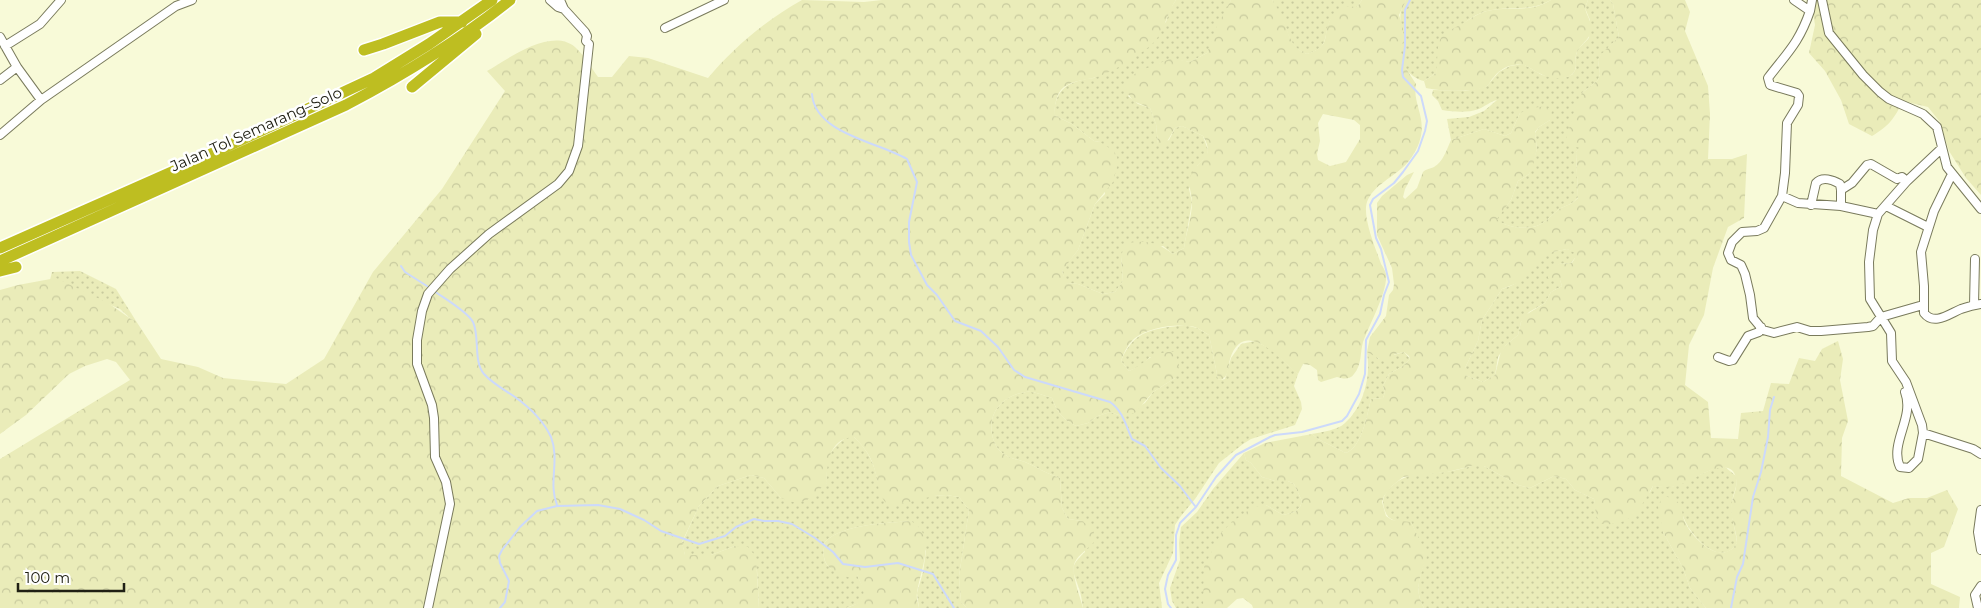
<svg xmlns="http://www.w3.org/2000/svg" width="1981" height="608" viewBox="0 0 1981 608" font-family="Montserrat,sans-serif">
  <defs>
    <pattern id="grass-dots" width="8" height="8" patternUnits="userSpaceOnUse" patternTransform="scale(1.25)"><rect width="8" height="8" fill="#eaecb9"/><path d="M2 2h.1M6 6h.1" fill="none" stroke="#c8ca9e" stroke-width="1.8" stroke-linecap="round"/></pattern>
    <pattern id="forest-crowns" width="20" height="18" patternUnits="userSpaceOnUse" patternTransform="scale(1.25)"><rect width="20" height="18" fill="#eaecb9"/><path d="M2 6a3 3 0 1 1 6 0M12 15a3 3 0 1 1 6 0" fill="none" stroke="#c8ca9e"/></pattern>
  </defs>
  <rect width="100%" height="100%" fill="#f8fad8"/>
  <!-- grass -->
  <path fill="url(#grass-dots)" d="M 1176,0 L 1231,0 L 1207,53 L 1190,62 L 1171,59 L 1159,64 L 1128,96 L 1138,104 L 1150,108 L 1156,124 L 1158,144 L 1169,140 L 1175,128 L 1182,126 L 1203,136 L 1208,150 L 1207,156 L 1197,166 L 1189,189 L 1192,202 L 1184,248 L 1173,254 L 1163,246 L 1121,256 L 1123,281 L 1115,292 L 1103,294 L 1078,284 L 1065,283 L 1062,270 L 1078,250 L 1095,204 L 1105,194 L 1100,142 L 1094,141 L 1072,124 L 1054,115 C 1055,88 1069,81 1094,78 L 1166,22 L 1170,9 Z
    M 1272,0 L 1362,0 L 1357,7 L 1342,7 C 1338,11 1331,17 1329,23 C 1323,42 1328,47 1307,54 C 1289,48 1289,33 1282,18 C 1279,12 1275,7 1272,0 Z
    M 1406,0 L 1551,0 C 1528,13 1510,5 1487,11 C 1467,16 1453,34 1438,48 L 1439,61 L 1436,73 L 1424,81 C 1413,79 1400,66 1400,53 C 1400,48 1403,43 1403,38 C 1401,24 1397,13 1406,0 Z
    M 1588,0 L 1610,0 L 1613,4 L 1619,37 L 1601,55 L 1598,60 L 1600,74 L 1598,80 L 1582,93 L 1581,148 L 1576,152 L 1578,197 C 1573,204 1568,205 1561,208 C 1553,213 1547,222 1539,225 C 1528,230 1505,228 1496,219 L 1511,200 L 1518,181 L 1529,174 L 1537,149 L 1535,133 L 1539,127 L 1550,120 L 1520,113 L 1511,133 L 1505,136 L 1484,129 L 1451,140 L 1447,119 L 1469,117 L 1484,111 L 1497,100 C 1489,102 1486,106 1479,109 C 1467,113 1455,112 1442,110 L 1438,101 L 1432,95 L 1433,90 L 1465,91 L 1481,88 L 1487,86 L 1499,72 L 1510,66 L 1523,64 L 1542,75 L 1561,78 L 1567,77 L 1573,74 L 1576,68 L 1576,55 L 1578,49 L 1589,38 L 1590,20 L 1585,8 Z
    M 1567,249 L 1575,252 L 1575,258 L 1571,263 L 1559,264 L 1554,280 L 1560,280 L 1562,286 L 1551,292 L 1545,303 L 1529,312 L 1521,322 L 1518,335 L 1506,345 L 1498,357 L 1495,375 L 1483,382 L 1465,375 L 1465,368 L 1478,341 L 1482,320 L 1502,289 C 1530,281 1521,270 1540,257 C 1548,252 1558,251 1567,249 Z
    M 80,271 L 116,289 L 136,321 L 131,319 L 120,309 L 50,280 L 52,272 Z
    M 1185,325 L 1197,328 L 1209,335 L 1218,379 L 1221,380 L 1225,379 L 1231,358 L 1241,344 L 1255,341 L 1271,349 L 1298,374 L 1294,386 L 1301,402 L 1302,409 L 1295,425 L 1251,439 L 1243,444 L 1219,463 L 1195,499 L 1181,516 L 1175,525 L 1173,553 L 1159,583 L 1162,608 L 1083,608 C 1082,601 1081,594 1079,588 C 1072,569 1069,567 1085,552 L 1082,521 L 1068,519 L 1062,508 L 1060,478 C 1047,474 1037,467 1025,462 C 1016,459 1007,458 1000,451 C 996,447 993,440 992,434 C 988,412 1003,395 1026,392 C 1034,391 1045,396 1052,398 C 1057,412 1062,419 1076,426 L 1088,423 L 1098,416 L 1110,412 L 1122,416 L 1145,403 L 1153,392 L 1175,378 L 1150,357 L 1141,366 L 1129,371 L 1121,361 C 1134,329 1154,329 1185,325 Z
    M 1367,352 L 1374,354 L 1379,359 L 1404,352 L 1410,359 L 1403,366 L 1389,374 L 1383,386 L 1385,392 L 1383,398 L 1371,399 C 1367,415 1362,447 1346,453 L 1318,439 L 1312,434 C 1322,432 1338,430 1345,423 C 1364,406 1371,376 1367,352 Z
    M 847,437 L 854,437 C 868,450 874,463 878,482 L 934,496 L 946,495 L 959,497 L 969,510 L 959,576 L 961,602 L 967,608 L 919,608 L 917,593 L 923,572 L 926,551 L 911,521 C 888,523 842,524 825,542 C 819,569 833,573 857,575 L 865,591 L 864,597 L 860,603 L 854,605 L 846,608 L 759,608 L 757,570 L 735,546 L 711,555 L 685,555 L 682,543 L 699,506 L 718,486 L 751,475 L 764,478 L 781,498 L 827,483 C 825,461 828,450 847,437 Z
    M 1244,453 L 1246,460 L 1251,463 L 1262,477 L 1275,481 L 1288,481 L 1294,484 L 1302,501 L 1300,507 L 1295,512 L 1283,515 L 1266,505 L 1203,608 L 1176,608 L 1172,601 L 1170,588 L 1180,560 L 1179,543 L 1181,527 L 1197,512 L 1213,489 Z
    M 1472,466 L 1484,466 L 1518,485 L 1530,488 L 1554,476 L 1566,479 L 1575,490 L 1594,499 L 1598,519 L 1650,492 L 1653,486 L 1672,487 L 1715,468 L 1725,467 L 1736,476 C 1738,488 1733,492 1732,503 C 1730,517 1736,530 1737,543 C 1720,570 1689,534 1683,516 L 1663,532 L 1683,568 L 1690,588 L 1706,608 L 1424,608 C 1413,590 1421,574 1426,556 L 1411,522 C 1401,522 1389,523 1385,511 C 1382,502 1382,498 1388,490 C 1405,471 1422,475 1445,472 C 1454,471 1463,468 1472,466 Z"/>
  <!-- forest -->
  <path fill="url(#forest-crowns)" fill-rule="evenodd" d="M 802,0 L 864,2 L 882,0 L 1176,0 C 1166,14 1164,35 1150,46 C 1135,58 1112,73 1093,78 C 1083,80 1073,81 1064,87 C 1056,93 1055,105 1054,115 L 1072,124 L 1094,141 L 1100,142 L 1114,151 L 1117,157 L 1118,163 L 1113,182 L 1095,204 L 1078,250 L 1062,271 L 1066,283 L 1078,284 L 1103,294 L 1115,292 L 1123,281 L 1121,256 L 1125,244 C 1144,239 1158,242 1173,254 L 1184,248 C 1186,233 1192,217 1192,202 C 1192,193 1187,185 1191,175 C 1199,158 1216,158 1203,136 L 1182,126 L 1175,128 L 1165,145 L 1158,144 L 1156,124 L 1150,108 L 1133,101 L 1125,89 C 1128,72 1145,69 1158,64 C 1162,62 1166,60 1170,59 C 1176,58 1183,61 1190,62 L 1207,53 L 1216,28 L 1231,0 L 1272,0 C 1275,5 1278,9 1281,14 C 1289,30 1288,47 1307,54 C 1333,45 1321,37 1331,18 C 1333,13 1338,10 1342,6 L 1357,7 L 1362,0 L 1406,0 L 1399,15 L 1403,28 L 1403,41 L 1400,54 L 1405,67 L 1416,84 C 1412,104 1428,118 1419,143 C 1416,151 1409,163 1402,168 C 1390,179 1373,186 1367,202 C 1362,217 1376,249 1381,264 C 1383,267 1385,270 1386,274 C 1388,291 1369,325 1363,342 C 1360,352 1362,365 1354,374 C 1350,380 1343,379 1337,377 L 1321,382 L 1318,380 L 1317,370 L 1310,365 L 1303,364 L 1298,374 C 1281,360 1244,316 1230,359 C 1228,367 1229,376 1221,380 L 1218,379 L 1209,335 C 1204,332 1200,329 1195,327 C 1178,323 1149,327 1135,338 C 1128,344 1124,352 1121,361 L 1129,371 C 1149,362 1150,351 1175,352 L 1179,365 L 1175,378 L 1153,392 L 1135,413 L 1122,416 L 1110,412 L 1098,416 L 1088,423 L 1076,426 C 1062,419 1057,412 1052,398 C 1045,396 1034,391 1026,392 C 1003,395 988,412 992,434 C 993,440 996,447 1000,451 C 1007,458 1016,459 1025,462 C 1037,467 1047,474 1060,478 L 1062,508 L 1068,519 L 1082,521 L 1093,529 L 1094,542 C 1089,548 1078,555 1075,562 C 1070,572 1080,596 1083,608 L 967,608 L 961,602 L 959,576 L 969,510 L 959,497 L 946,495 L 934,496 L 900,504 L 887,504 C 876,491 880,487 875,471 C 872,457 864,447 854,437 C 830,438 826,463 827,483 L 806,501 L 793,502 L 781,498 L 764,478 L 751,475 L 718,486 L 699,506 L 682,542 L 685,555 L 711,555 L 735,546 L 748,547 L 756,557 L 759,608 L 0,608 L 0,459 L 130,380 L 116,362 L 107,359 L 85,366 L 69,374 L 26,415 L 0,434 L 0,290 L 18,285 L 56,278 L 108,303 L 131,319 L 136,321 L 161,359 L 198,367 L 223,378 L 286,384 L 324,359 L 373,272 L 442,189 L 505,91 L 487,71 C 508,59 551,27 575,47 C 584,55 591,67 598,77 L 612,77 L 629,56 L 648,58 L 708,78 C 734,47 766,20 802,0 ZM 1323,114 L 1354,120 L 1360,125 L 1360,139 L 1346,162 L 1330,166 L 1318,160 L 1317,154 L 1320,141 L 1318,123 Z
    M 1551,0 L 1588,0 L 1585,8 C 1586,14 1590,19 1591,25 C 1594,39 1579,43 1576,55 C 1575,59 1577,65 1575,70 C 1570,82 1550,79 1541,74 C 1535,72 1530,67 1524,65 C 1521,64 1513,65 1509,66 C 1504,68 1497,72 1494,77 C 1491,79 1490,84 1487,86 C 1477,93 1438,91 1426,88 L 1424,81 L 1436,73 C 1438,63 1436,42 1443,35 C 1446,31 1455,28 1460,25 C 1469,20 1476,14 1487,11 C 1511,5 1528,14 1551,0 Z
    M 1610,0 L 1685,0 L 1690,12 L 1685,31 L 1708,86 L 1710,114 L 1708,159 L 1732,159 L 1747,154 L 1744,218 L 1728,227 L 1713,268 L 1704,315 L 1689,345 L 1685,385 L 1708,402 L 1711,438 L 1738,439 L 1741,413 L 1763,411 L 1771,383 L 1789,384 L 1799,358 L 1815,361 L 1822,349 L 1838,341 L 1843,359 L 1840,380 L 1848,421 L 1842,438 L 1841,476 L 1893,503 L 1909,498 L 1927,498 L 1947,490 L 1958,509 L 1944,547 L 1931,553 L 1931,584 L 1960,597 L 1959,608 L 1706,608 L 1690,588 L 1683,568 L 1663,532 L 1658,506 L 1663,496 C 1669,497 1677,499 1680,505 C 1683,510 1682,518 1686,524 C 1694,540 1722,567 1737,543 C 1737,531 1731,521 1731,509 C 1731,498 1738,490 1736,479 C 1732,451 1689,483 1677,486 C 1669,488 1661,487 1653,486 C 1642,505 1635,522 1611,524 C 1606,525 1600,524 1598,519 C 1595,513 1595,505 1594,499 L 1575,490 L 1566,479 L 1554,476 L 1530,488 L 1518,485 L 1484,466 L 1472,466 L 1447,472 L 1403,477 L 1392,486 L 1384,496 L 1382,502 L 1386,516 L 1392,520 L 1411,522 L 1427,556 C 1421,574 1413,590 1424,608 L 1253,608 L 1252,605 L 1243,598 L 1237,599 L 1227,608 L 1203,608 L 1204,567 L 1221,533 L 1231,523 L 1253,507 L 1266,505 L 1283,515 L 1295,512 L 1300,507 L 1302,501 L 1294,484 L 1288,481 L 1275,481 L 1262,477 L 1251,463 L 1246,460 L 1244,453 L 1265,443 L 1312,434 L 1318,439 L 1346,453 C 1362,447 1367,415 1371,399 L 1383,398 L 1385,392 L 1383,386 L 1389,374 L 1403,366 L 1410,359 L 1409,356 L 1404,352 L 1395,354 L 1385,362 L 1367,352 L 1370,337 L 1386,316 L 1389,295 L 1393,290 L 1394,284 L 1392,268 L 1377,235 L 1377,203 L 1382,196 L 1407,175 L 1414,172 L 1405,189 L 1403,197 L 1405,199 L 1417,188 L 1423,172 C 1426,169 1429,169 1434,167 C 1443,162 1447,149 1451,140 L 1484,129 L 1505,136 L 1511,133 L 1520,113 C 1530,109 1542,103 1552,110 L 1550,120 L 1539,127 L 1535,132 L 1537,149 L 1532,168 L 1529,174 L 1518,181 L 1511,200 L 1497,219 C 1505,228 1528,230 1539,225 C 1547,222 1553,213 1561,208 C 1568,205 1572,204 1578,198 L 1576,152 L 1580,148 L 1569,145 L 1566,139 L 1576,105 L 1582,93 L 1598,80 L 1600,74 L 1598,60 L 1601,54 L 1619,37 L 1613,4 ZM 1567,249 L 1575,253 L 1575,258 L 1572,263 L 1559,264 L 1548,271 L 1548,278 L 1554,280 L 1560,280 L 1562,286 L 1551,292 L 1545,303 L 1524,316 L 1521,322 L 1518,335 L 1506,345 L 1501,351 L 1495,375 L 1483,382 L 1465,375 L 1465,368 L 1478,341 L 1482,320 L 1502,289 L 1520,282 L 1541,257 L 1553,252 Z
    M 1811,0 L 1981,0 L 1981,195 L 1966,178 L 1949,151 L 1940,122 L 1928,107 L 1903,101 C 1894,119 1889,126 1872,136 L 1849,124 L 1841,100 L 1825,71 L 1809,53 L 1815,25 Z
    M 911,521 C 938,536 920,570 917,593 C 916,598 918,603 919,608 L 846,608 C 869,601 866,594 857,575 L 851,578 C 830,571 820,566 825,542 C 842,524 888,523 911,521 Z"/>
  <g fill="none" stroke-linecap="round" stroke-linejoin="round">
    <!-- stream -->
    <path stroke="#ccd9fb" stroke-width="2" d="M 812,94 C 815,134 879,142 907,159 L 917,182 L 909,222 L 909,242 L 911,255 L 927,285 L 937,295 L 955,321 L 981,331 L 998,347 L 1014,370 L 1025,377 L 1110,402 C 1123,411 1126,426 1132,439 L 1145,446 L 1161,468 L 1180,486 L 1195,506
      M 401,266 L 405,272 L 430,288
      M 434,291 C 444,298 468,312 473,322 C 480,337 473,361 484,374 C 493,384 505,390 515,397 C 529,407 544,422 551,437 C 560,460 548,483 557,505
      M 500,608 L 505,602 L 509,581 L 500,563 L 499,556 L 502,550 L 520,527 L 537,511 L 557,506 L 598,505 L 620,509 L 644,520 L 661,531 L 699,544 L 725,536 L 736,527 L 754,519 L 764,521 L 778,521 L 792,524 L 815,538 L 833,552 L 843,564 L 865,567 L 898,563 L 933,574 L 954,608
      M 1171,608 L 1168,604 L 1165,589 L 1168,575 L 1176,560 L 1176,535 L 1180,523 L 1196,507 L 1216,477 L 1236,455 L 1270,437 L 1275,435 L 1302,432 L 1342,421 L 1347,416 L 1359,394 L 1365,374 L 1366,340 L 1380,314 L 1384,295 L 1389,282 L 1381,249 L 1376,238 L 1370,205 L 1373,199 L 1394,183 L 1403,172 L 1418,151 L 1425,131 L 1427,121 L 1421,96 L 1403,77 L 1402,70 L 1405,46 L 1405,10 L 1410,0
      M 1731,608 L 1737,577 L 1743,564 L 1753,497 L 1761,472 L 1768,437 L 1770,410 L 1774,397"/>
    <defs>
      <path id="minor" d="M 550,0 L 558,7 L 564,9
        M 1794,0 L 1810,11 C 1799,43 1787,53 1768,78 L 1770,85 L 1797,93 L 1799,96 L 1798,105 L 1787,123 L 1785,173 L 1782,196 L 1798,203 L 1841,206 L 1878,214
        M 1822,0 L 1829,33 L 1863,75 L 1880,92 L 1889,99 L 1923,114 L 1937,127 L 1947,167 L 1981,209
        M 1810,11 L 1812,0
        M 665,28 L 724,0
        M 0,37 L 17,67 L 41,100
        M 5,46 L 40,24 L 61,0
        M 0,80 L 17,67
        M 0,135 L 41,100 L 176,6 L 192,0
        M 1941,149 L 1907,181 L 1878,214 L 1873,230 L 1869,262 L 1870,299 L 1891,333 L 1892,361 L 1906,382 L 1922,425 L 1923,433 L 1973,449 L 1981,454
        M 1952,174 L 1934,211 L 1921,252 L 1924,286 L 1924,313 C 1934,326 1949,314 1961,309 C 1967,307 1974,305 1981,304
        M 1841,190 L 1852,183 L 1867,165 L 1871,164 L 1897,179 L 1902,177 L 1907,181
        M 1782,196 L 1764,228 L 1757,231 L 1742,232 L 1732,242 L 1728,253 L 1731,260 L 1741,265 L 1745,274 L 1750,295 L 1753,318 L 1763,330 L 1774,333 L 1797,327 L 1810,331 L 1821,331 L 1868,327 L 1873,326 L 1881,317 L 1923,305
        M 1811,205 L 1816,183 C 1822,176 1833,180 1840,184 L 1841,190 L 1841,206
        M 1886,206 L 1928,227
        M 1974,305 L 1975,259
        M 1718,357 L 1729,361 L 1733,360 L 1748,336 L 1759,332 L 1761,327
        M 1905,392 C 1915,418 1889,443 1900,467 L 1909,468 L 1918,459 L 1923,433
        M 1981,510 L 1978,532 L 1981,550
        M 428,608 L 450,504 L 446,482 L 435,457 L 434,418 L 432,405 L 417,364 L 417,340 L 422,311 L 428,294 L 450,269 L 489,234 L 558,184 L 569,171 L 578,146 L 589,44 L 586,41 L 587,36 L 585,32 L 564,9 L 560,0
        M 1978,608 L 1975,595 L 1981,586"/>
      <path id="highway" d="M 364,50 L 383,44 L 440,22 L 462,22
        M 412,87 L 476,34
        M 0,248 L 183,167 L 374,78 L 429,44 L 492,0
        M 0,261 L 346,105 C 403,75 459,41 510,0
        M 0,271 L 16,267"/>
    </defs>
    <!-- minor casing -->
    <use href="#minor" stroke="#797a5c" stroke-width="10"/>
    <!-- highway casing -->
    <use href="#highway" stroke="#fff" stroke-width="14"/>
    <!-- minor -->
    <use href="#minor" stroke="#fff" stroke-width="8"/>
    <!-- highway -->
    <use href="#highway" stroke="#bebe21" stroke-width="11"/>
  </g>
  <g text-anchor="middle" dominant-baseline="central" stroke-width="5" stroke-linejoin="round" paint-order="stroke">
    <!-- street labels -->
    <g font-size="15" fill="#202014" stroke="#fff">
      <text transform="translate(256 129) rotate(-24)">Jalan Tol Semarang–Solo</text>
    </g>
  </g>
  <!-- scale -->
  <path d="M18 583v8h106v-8" fill="none" stroke="#202014" stroke-width="2.5"/>
  <text x="25" y="583" font-size="15" fill="#202014" stroke="#ffffff" stroke-width="4" paint-order="stroke">100 m</text>
</svg>
